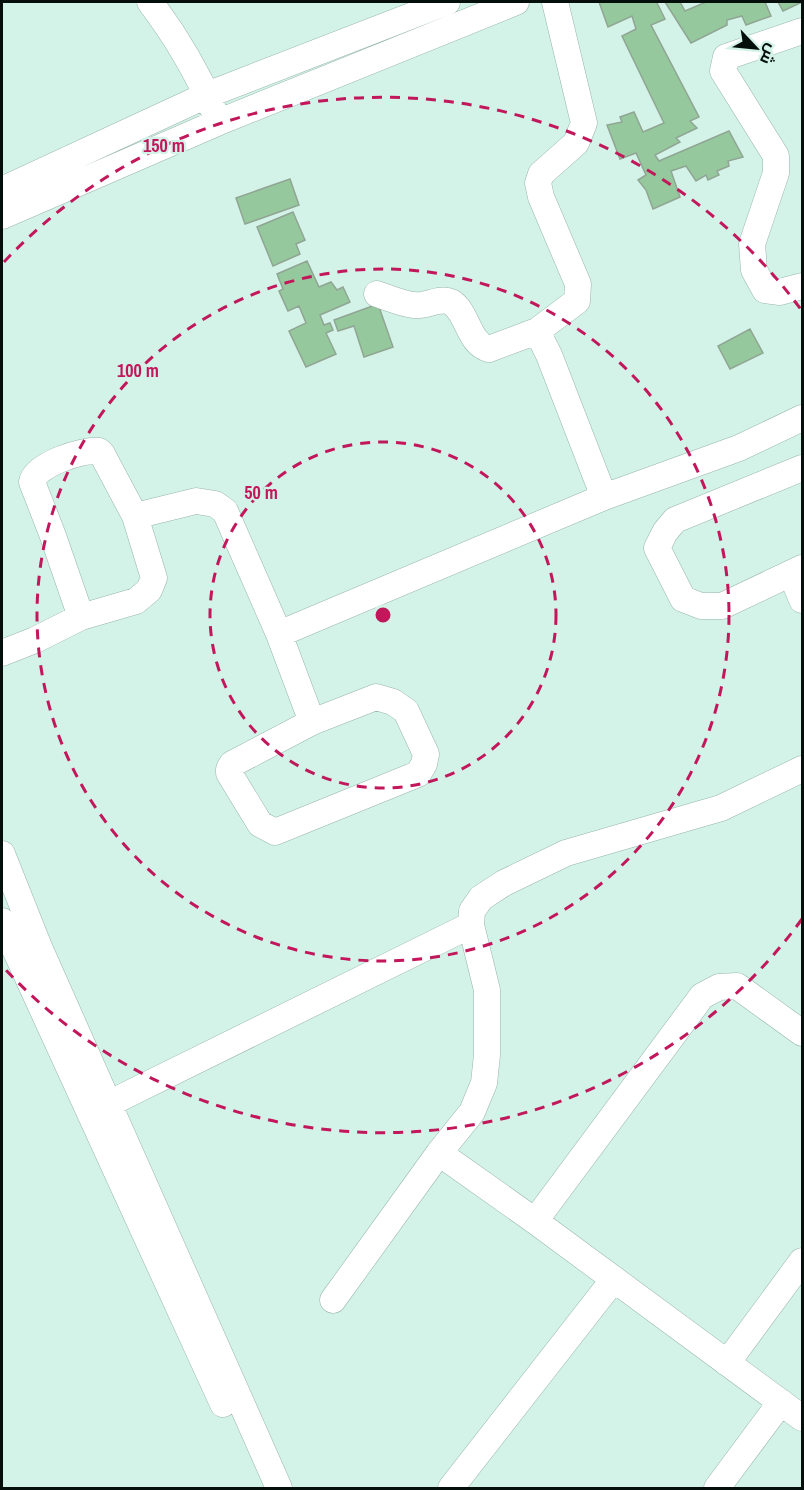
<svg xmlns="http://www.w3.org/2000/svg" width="804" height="1490" viewBox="0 0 804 1490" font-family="'Archivo Narrow',Cairo,sans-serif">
  <rect width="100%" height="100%" fill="#d3f2e8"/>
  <!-- building -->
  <path fill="#95c99d" stroke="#90a593" stroke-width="1.5" d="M 599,2 L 658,2 L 657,3 L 665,19 L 651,25 L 699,117 L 690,121 L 697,128 L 676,138 L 680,142 L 655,155 L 659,161 L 729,131 L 743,157 L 728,161 L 729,166 L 717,171 L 719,175 L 708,180 L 706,175 L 696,181 L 686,166 L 671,171 L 680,197 L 653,209 L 646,190 L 638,180 L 646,175 L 636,153 L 620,159 L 607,125 L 622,122 L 620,117 L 634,112 L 643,132 L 664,123 L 622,36 L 636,29 L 632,16 L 608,27 Z
    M 665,2 L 680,2 L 685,11 L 706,2 L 765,2 L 771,16 L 746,25 L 742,16 L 727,20 L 727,25 L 691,43 Z
    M 778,2 L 802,2 L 783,11 Z
    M 290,179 L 299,205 L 245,224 L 236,198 Z
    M 293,212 L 305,240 L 296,244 L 300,254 L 273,266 L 257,227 Z
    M 307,261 L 319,287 L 331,282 L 337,290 L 343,287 L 350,302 L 320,315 L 324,325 L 330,323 L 333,330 L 326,333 L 336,354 L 306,367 L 289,331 L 306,323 L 299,306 L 288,311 L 279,291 L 283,289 L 277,274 Z
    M 378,304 L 393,347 L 364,357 L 354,326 L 338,331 L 334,320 Z
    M 750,329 L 763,353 L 730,369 L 718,346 Z"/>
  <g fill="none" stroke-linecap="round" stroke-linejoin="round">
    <defs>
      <path id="minor" d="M 150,2 C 176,36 197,72 214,111
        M 802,31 L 726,57 L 723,71 L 776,156 L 776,173 L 752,244 L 754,270 L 765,290 L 780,292 L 802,286
        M 2,190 L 207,95 L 447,2
        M 2,216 L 219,122 L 516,2
        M 377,294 C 389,298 402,304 414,305 C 425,307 440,297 451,302 C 468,312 468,344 489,349 L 537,331 L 577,301 L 578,284 L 541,197 L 538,183 L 541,174 L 576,143 L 584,123 L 555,2
        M 537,331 L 549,355 L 604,497
        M 802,468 L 675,520 L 665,532 L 657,548 L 683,599 L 701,606 L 722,606 L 802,568
        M 135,516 L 196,501 L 215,504 L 225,511 L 279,634 L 604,497 L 739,448 L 802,418
        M 791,573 L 802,600
        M 279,634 L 312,722
        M 2,653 L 35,640 L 81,617 L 136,601 L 149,590 L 154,578 L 135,516 L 102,454 L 99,451 C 82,449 35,465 32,482 L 53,536 L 81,617
        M 376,697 L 393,702 L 406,711 L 426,754 L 424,764 L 418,774 L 275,832 L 260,824 L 229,773 L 229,769 L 232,764 L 312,722 Z
        M 2,854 L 39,947 L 279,1488
        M 2,921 L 223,1404
        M 94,1111 L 471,925
        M 439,1153 L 535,1221 L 802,1418
        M 535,1221 L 702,996 L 719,987 L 737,986 L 802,1033
        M 333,1300 L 439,1153 L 472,1112 L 484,1083 L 487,1055 L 487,990 L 471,925 L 472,911 L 481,898 L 504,883 L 566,853 L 721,808 L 802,769
        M 727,1363 L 802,1261
        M 451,1488 L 614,1279
        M 717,1488 L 781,1402"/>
    </defs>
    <!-- minor casing -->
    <use href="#minor" stroke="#97b5ac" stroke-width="27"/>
    <!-- minor -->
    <use href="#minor" stroke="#fff" stroke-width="26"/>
  </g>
  <!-- distance rings -->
  <g fill="none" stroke="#c2185b" stroke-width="3" stroke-dasharray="10 8">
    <circle cx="383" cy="615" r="173"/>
    <circle cx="383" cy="615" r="346"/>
    <path d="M802 919A518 518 0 0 1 4 968M4 262A518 518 0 0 1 802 311"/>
  </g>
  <circle cx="383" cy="615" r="9" fill="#c2185b" stroke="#d3f2e8" stroke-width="3"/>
  <g font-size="18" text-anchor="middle" font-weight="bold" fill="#c2185b" stroke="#d3f2e8" stroke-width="4.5" stroke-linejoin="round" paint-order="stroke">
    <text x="164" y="152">150 m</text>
    <text x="138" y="377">100 m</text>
    <text x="261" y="499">50 m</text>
  </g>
  <!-- border -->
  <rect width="804" height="1490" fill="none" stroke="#040e0b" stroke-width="6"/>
  <!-- north arrow -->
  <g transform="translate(756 48) rotate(116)" stroke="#d3f2e8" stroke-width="4.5" paint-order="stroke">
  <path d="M0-4.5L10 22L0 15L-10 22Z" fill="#040e0b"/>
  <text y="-9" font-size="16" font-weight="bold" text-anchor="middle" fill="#040e0b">ش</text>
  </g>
</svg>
